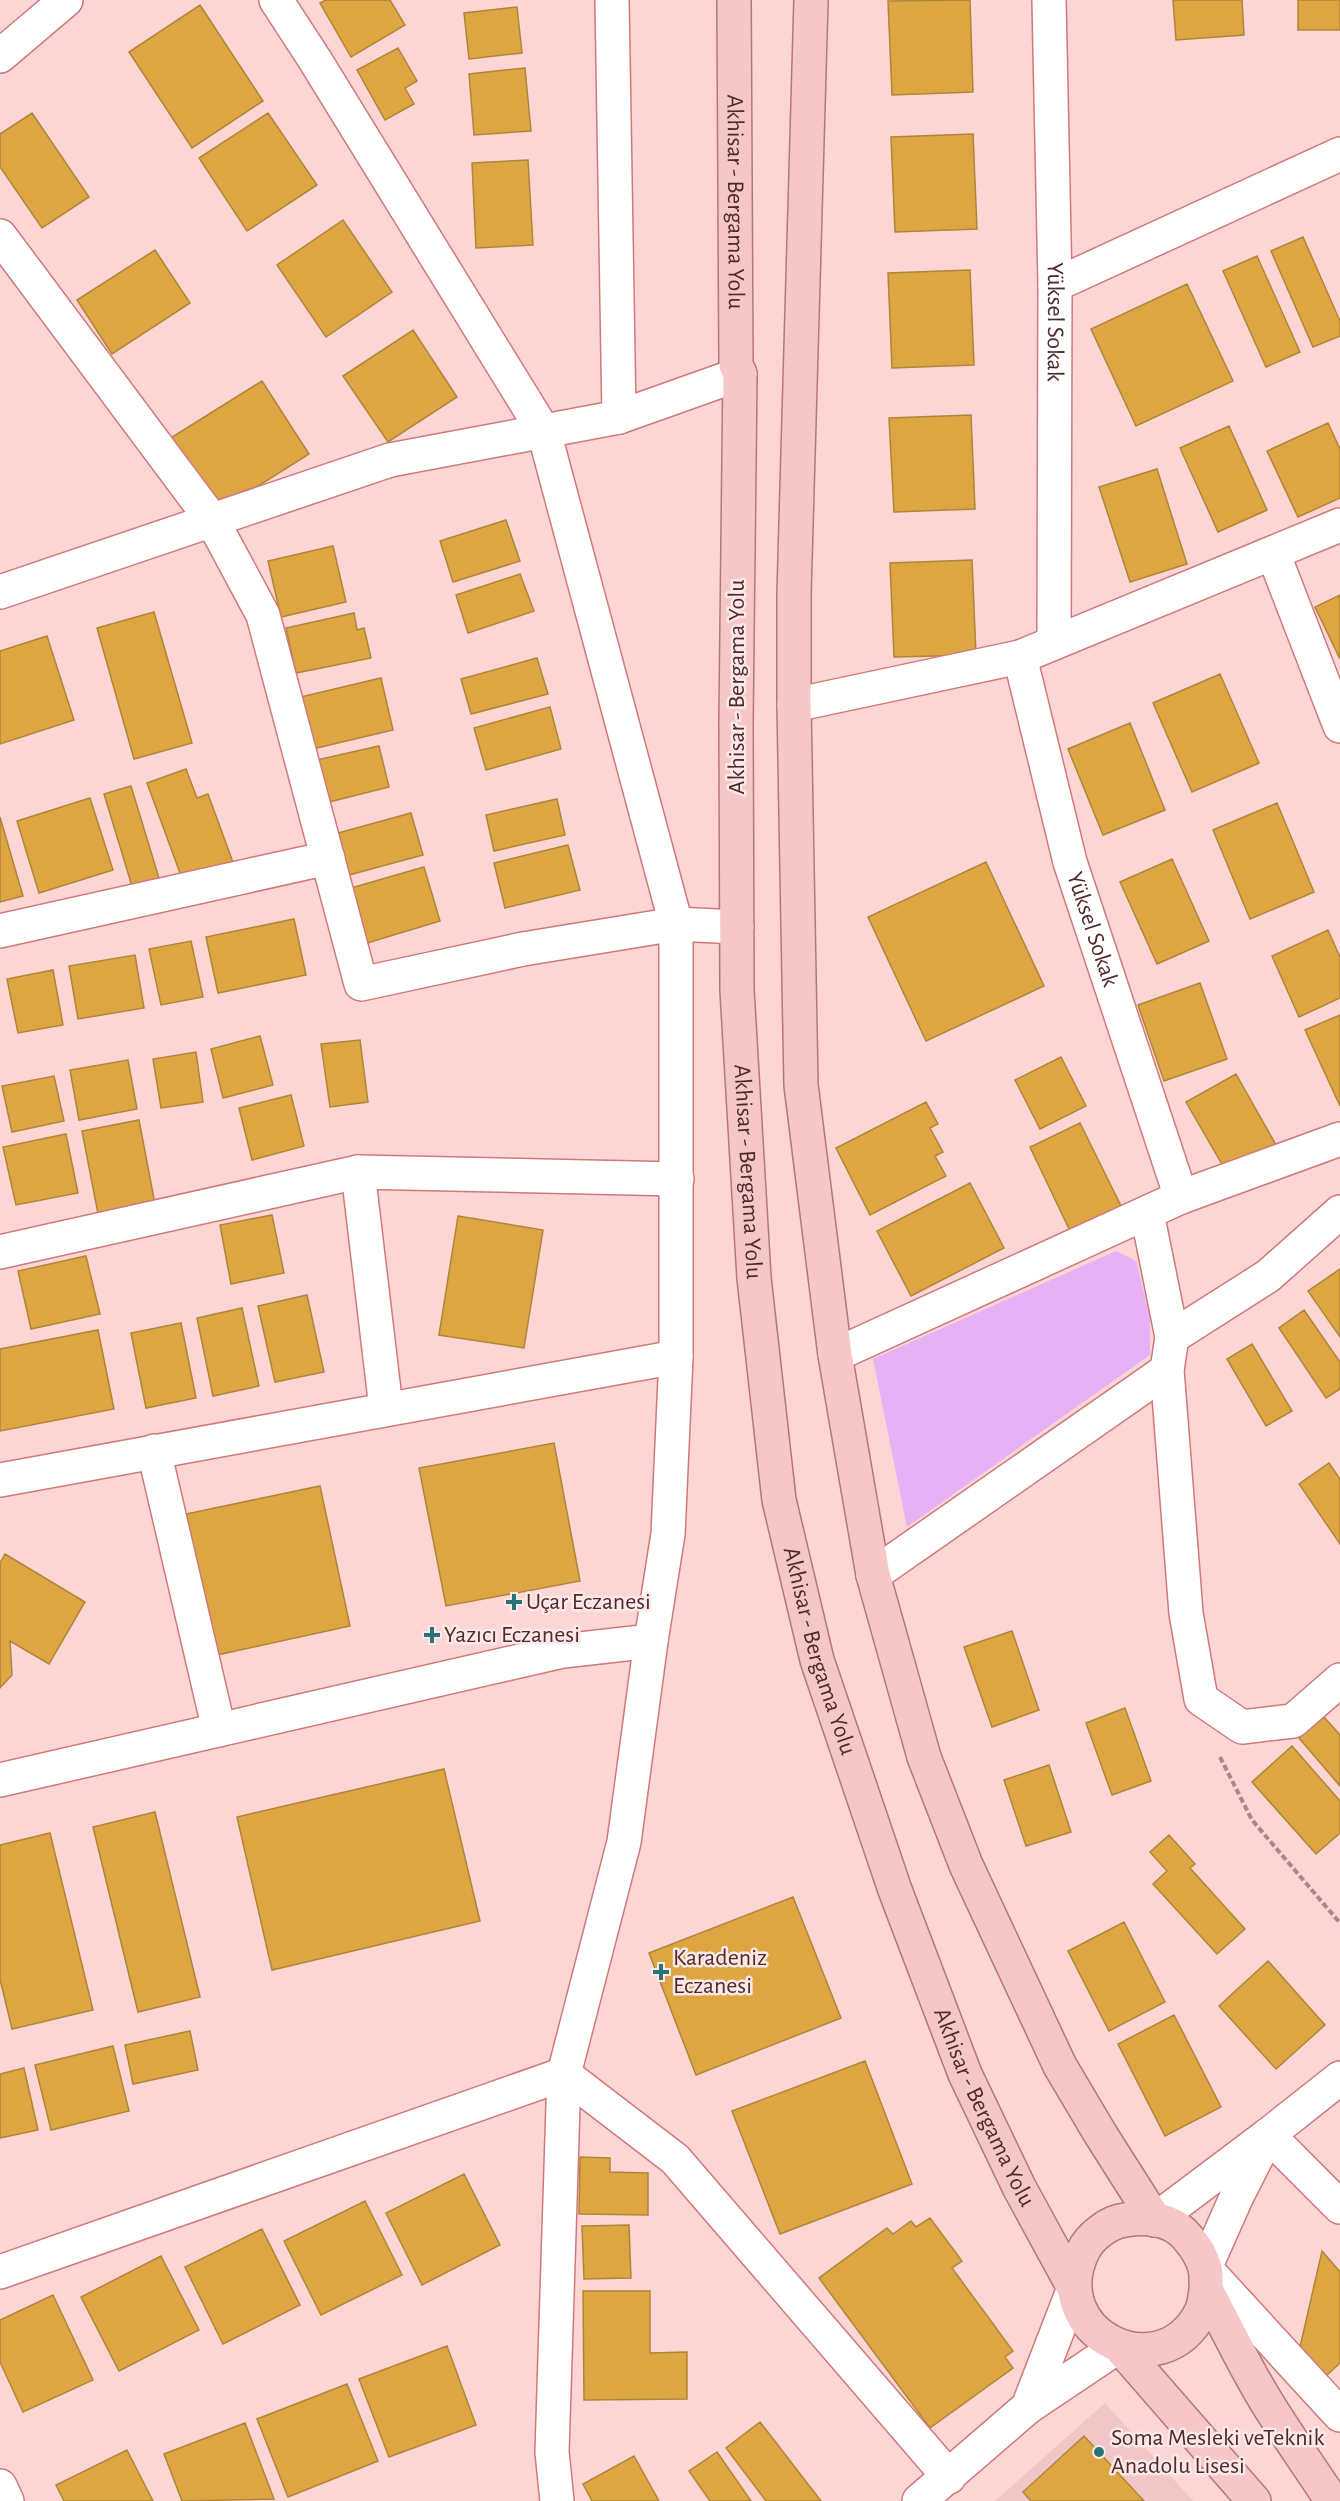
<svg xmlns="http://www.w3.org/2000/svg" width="1340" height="2501" viewBox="0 0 1340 2501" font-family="'Alegreya Sans',sans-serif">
  <rect width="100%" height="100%" fill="#fcd5d5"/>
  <!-- built -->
  <path fill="#f0c6c6" d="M 1105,2403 L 1193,2501 L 995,2501 Z"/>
  <!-- green -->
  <path fill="#e7b1f5" d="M 1116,1251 L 1136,1261 L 1150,1317 L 1150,1355 L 907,1527 L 873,1359 Z"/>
  <!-- building -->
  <path fill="#dda643" stroke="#b18536" stroke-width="1.5" d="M 326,0 L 390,0 L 405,25 L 351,57 L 320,3 Z
    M 970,0 L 973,92 L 892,95 L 888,1 Z
    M 1173,0 L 1242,0 L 1244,35 L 1176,40 Z
    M 1298,0 L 1340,0 L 1340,30 L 1298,30 Z
    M 200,5 L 263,101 L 192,148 L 129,52 Z
    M 517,7 L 522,53 L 469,59 L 464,13 Z
    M 398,48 L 417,81 L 405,88 L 414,104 L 385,120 L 357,70 Z
    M 525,68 L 531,131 L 474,135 L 469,74 Z
    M 32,113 L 89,197 L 42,228 L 0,167 L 0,134 Z
    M 268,113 L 317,185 L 247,231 L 199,158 Z
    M 973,134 L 977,229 L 895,232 L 891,137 Z
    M 528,160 L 533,245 L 476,248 L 472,163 Z
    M 343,220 L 392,292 L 326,337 L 277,265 Z
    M 1303,237 L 1340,321 L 1340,336 L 1313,347 L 1271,251 Z
    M 155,250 L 190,303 L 112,354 L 77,300 Z
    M 1257,256 L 1300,352 L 1266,367 L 1223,271 Z
    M 970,270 L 974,365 L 892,368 L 888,273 Z
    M 1187,284 L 1233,381 L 1136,426 L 1091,329 Z
    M 413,330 L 457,397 L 388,442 L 343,376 Z
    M 262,381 L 309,454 L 215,513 L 169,439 Z
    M 971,415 L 975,509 L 894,512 L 889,418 Z
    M 1328,423 L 1340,449 L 1340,498 L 1298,517 L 1267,451 Z
    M 1229,426 L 1267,510 L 1218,532 L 1180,448 Z
    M 1157,469 L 1187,564 L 1130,582 L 1099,487 Z
    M 506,520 L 520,561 L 453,582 L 440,541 Z
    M 333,546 L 346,602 L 281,617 L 268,561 Z
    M 972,560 L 976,655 L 894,657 L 890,563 Z
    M 520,574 L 534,611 L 468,633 L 456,595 Z
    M 1340,595 L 1340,659 L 1315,607 Z
    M 154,612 L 192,743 L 134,759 L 97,628 Z
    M 354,613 L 357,630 L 364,628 L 371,658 L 296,673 L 286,628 Z
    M 47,636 L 74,720 L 0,744 L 0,651 Z
    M 537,658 L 548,694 L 471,714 L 461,679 Z
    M 1220,674 L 1259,763 L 1192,792 L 1153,703 Z
    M 381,678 L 393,730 L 304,751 L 292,699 Z
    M 550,707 L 561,749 L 486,770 L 474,728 Z
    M 1130,723 L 1165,810 L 1103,835 L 1068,749 Z
    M 379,746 L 389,787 L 317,805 L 308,762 Z
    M 186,769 L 197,798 L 208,794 L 234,865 L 184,884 L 147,783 Z
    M 131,786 L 162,888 L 135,896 L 104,794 Z
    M 90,798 L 113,870 L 39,893 L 17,821 Z
    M 557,799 L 565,835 L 494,851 L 486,815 Z
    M 1277,803 L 1314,892 L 1250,919 L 1213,830 Z
    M 411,813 L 423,855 L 349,875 L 338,833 Z
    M 0,817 L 23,896 L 0,902 Z
    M 568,845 L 580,890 L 505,908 L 494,863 Z
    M 1172,859 L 1209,941 L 1157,964 L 1120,882 Z
    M 986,862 L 1044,986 L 926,1041 L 868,917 Z
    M 424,867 L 440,921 L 367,943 L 351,888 Z
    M 294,919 L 306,975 L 218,993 L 206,937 Z
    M 1328,930 L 1340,957 L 1340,998 L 1299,1017 L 1272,956 Z
    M 191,941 L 203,997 L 161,1005 L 149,949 Z
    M 135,955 L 144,1008 L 78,1019 L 69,966 Z
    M 53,970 L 63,1025 L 18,1033 L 7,979 Z
    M 1200,983 L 1227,1059 L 1164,1081 L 1138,1005 Z
    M 1340,1015 L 1340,1106 L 1305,1030 Z
    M 260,1036 L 273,1085 L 223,1098 L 211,1049 Z
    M 360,1040 L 368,1102 L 330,1107 L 321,1044 Z
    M 196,1052 L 203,1102 L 161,1108 L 153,1059 Z
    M 1061,1057 L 1086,1106 L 1040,1129 L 1015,1080 Z
    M 128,1060 L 137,1109 L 79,1120 L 70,1070 Z
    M 1236,1074 L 1276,1145 L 1227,1173 L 1186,1102 Z
    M 54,1076 L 64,1121 L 12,1132 L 2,1086 Z
    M 291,1095 L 304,1146 L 252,1160 L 239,1108 Z
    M 926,1102 L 938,1124 L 930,1128 L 943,1152 L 935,1156 L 946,1176 L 870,1215 L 836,1148 Z
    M 139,1120 L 155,1204 L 98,1214 L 82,1131 Z
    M 1080,1123 L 1122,1208 L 1071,1233 L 1030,1147 Z
    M 66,1134 L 78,1193 L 16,1205 L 3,1147 Z
    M 970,1183 L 1004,1248 L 911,1296 L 877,1231 Z
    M 272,1215 L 284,1273 L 231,1284 L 220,1225 Z
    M 458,1216 L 543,1230 L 524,1348 L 439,1335 Z
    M 86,1256 L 100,1314 L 31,1329 L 18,1271 Z
    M 1340,1269 L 1340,1337 L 1308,1291 Z
    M 307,1295 L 324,1372 L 275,1382 L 258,1306 Z
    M 242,1308 L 259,1386 L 213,1396 L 197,1318 Z
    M 1304,1310 L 1340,1362 L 1340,1389 L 1326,1398 L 1279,1328 Z
    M 181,1323 L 196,1398 L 146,1408 L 131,1333 Z
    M 98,1330 L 114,1409 L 0,1431 L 0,1349 Z
    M 1252,1344 L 1292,1411 L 1266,1426 L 1227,1359 Z
    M 554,1443 L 580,1581 L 446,1606 L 419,1468 Z
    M 1329,1463 L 1340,1479 L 1340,1544 L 1299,1484 Z
    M 320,1486 L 350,1626 L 217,1655 L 186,1514 Z
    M 5,1554 L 85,1602 L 49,1664 L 10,1641 L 12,1675 L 0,1688 L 0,1563 Z
    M 1012,1631 L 1039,1710 L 992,1727 L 964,1647 Z
    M 1125,1708 L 1151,1781 L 1112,1795 L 1086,1723 Z
    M 1324,1717 L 1340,1735 L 1340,1786 L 1299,1738 Z
    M 1292,1746 L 1340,1801 L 1340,1833 L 1316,1854 L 1252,1782 Z
    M 1049,1765 L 1071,1832 L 1026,1846 L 1004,1780 Z
    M 444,1769 L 480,1921 L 272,1970 L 237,1817 Z
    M 155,1812 L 200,1997 L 138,2012 L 93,1827 Z
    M 50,1833 L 93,2010 L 12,2029 L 0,1979 L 0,1845 Z
    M 1169,1835 L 1195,1864 L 1190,1868 L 1245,1929 L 1217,1954 L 1153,1884 L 1167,1871 L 1150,1852 Z
    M 793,1897 L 841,2018 L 696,2075 L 649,1953 Z
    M 1124,1922 L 1165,2002 L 1109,2031 L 1068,1951 Z
    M 1268,1961 L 1325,2025 L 1276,2069 L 1219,2006 Z
    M 1174,2015 L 1221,2107 L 1165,2136 L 1118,2044 Z
    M 190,2031 L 198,2070 L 133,2084 L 125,2045 Z
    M 113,2046 L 129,2111 L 51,2130 L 35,2065 Z
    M 865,2061 L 912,2184 L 780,2234 L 732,2111 Z
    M 24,2068 L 38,2130 L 0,2138 L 0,2074 Z
    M 580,2157 L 610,2158 L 610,2172 L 648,2173 L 648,2215 L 579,2214 Z
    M 464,2174 L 500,2245 L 422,2285 L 386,2213 Z
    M 365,2201 L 402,2275 L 321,2315 L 284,2241 Z
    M 930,2218 L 962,2261 L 952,2268 L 1013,2351 L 1005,2357 L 1013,2368 L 930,2428 L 819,2278 L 887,2228 L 893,2234 L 911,2221 L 916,2227 Z
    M 629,2225 L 631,2278 L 584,2279 L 582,2226 Z
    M 262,2229 L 300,2305 L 223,2344 L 185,2267 Z
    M 1322,2251 L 1340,2272 L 1340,2363 L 1326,2376 L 1300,2347 Z
    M 161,2256 L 199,2330 L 119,2371 L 81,2297 Z
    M 583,2291 L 650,2291 L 650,2353 L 687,2352 L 687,2399 L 584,2400 Z
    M 53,2295 L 93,2380 L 23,2412 L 0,2362 L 0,2320 Z
    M 447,2346 L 476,2425 L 389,2457 L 359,2379 Z
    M 347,2384 L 378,2461 L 288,2497 L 257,2419 Z
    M 760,2422 L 821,2501 L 766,2501 L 726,2448 Z
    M 245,2423 L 274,2499 L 182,2501 L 164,2454 Z
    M 1084,2436 L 1144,2501 L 1031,2501 L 1023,2492 Z
    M 127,2450 L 153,2501 L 64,2501 L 56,2485 Z
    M 717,2452 L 751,2501 L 710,2501 L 689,2471 Z
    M 634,2456 L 659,2501 L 592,2501 L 583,2484 Z"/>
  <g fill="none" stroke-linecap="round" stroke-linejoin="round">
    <defs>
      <g id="minor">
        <path d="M 612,0 L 619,417"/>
        <path id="s1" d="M 1049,0 L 1055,285 L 1054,643"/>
        <path d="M 0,56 L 66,0"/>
        <path d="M 0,236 L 212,520 L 263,615 L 361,984 L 523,949 L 676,924 L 544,432 L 315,60 L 276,0"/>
        <path d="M 1055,285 L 1340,154"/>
        <path d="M 1273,553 L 1340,726"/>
        <path d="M 0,592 L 390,460 L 619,417 L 740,374"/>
        <path id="s2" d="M 1020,657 L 1070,862 L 1181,1197"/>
        <path d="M 794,705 L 1020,657 L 1340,525"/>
        <path d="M 0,931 L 328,858"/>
        <path d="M 358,1172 L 386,1408"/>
        <path d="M 1147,1213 L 1172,1337 L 1167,1370 L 1186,1613 L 1201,1699 L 1242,1727 L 1293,1721 L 1340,1680"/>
        <path d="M 0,1252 L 358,1172 L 677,1179"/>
        <path d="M 1172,1337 L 1268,1276 L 1340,1212"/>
        <path d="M 835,1355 L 1181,1197 L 1340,1139"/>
        <path d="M 154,1451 L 219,1730"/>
        <path d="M 0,1480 L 676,1357"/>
        <path d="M 873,1575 L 1167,1370"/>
        <path d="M 0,1780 L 563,1651 L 651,1641 L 668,1534 L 676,1357 L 676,924 L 737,927"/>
        <path d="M 1268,2135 L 1236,2198 L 1205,2268 L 1340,2415"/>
        <path d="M 1268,2135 L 1340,2207"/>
        <path d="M 1155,2220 L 1268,2135 L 1340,2078"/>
        <path d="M 0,2272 L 564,2074 L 675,2159 L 949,2477"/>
        <path d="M 1028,2407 L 1074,2288"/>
        <path d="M 0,2486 L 7,2501"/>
        <path d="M 557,2501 L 552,2452 L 564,2074 L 624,1842 L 651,1641"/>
        <path d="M 919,2501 L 1028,2407 L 1119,2346"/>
      </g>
      <g id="major">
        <path id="s3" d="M 734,0 L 736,365 L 740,374 L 736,722 L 737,990 L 754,1278 L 779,1500 L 817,1660 L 895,1890 L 965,2074 L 1019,2187 L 1074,2288"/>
        <path d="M 811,0 L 794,594 L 794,705 L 801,1085 L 835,1355 L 873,1575 L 924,1757 L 966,1865 L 1060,2066 L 1101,2135 L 1155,2220"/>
        <path d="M 1206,2290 C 1205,2297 1204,2306 1201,2312 C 1161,2391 1043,2334 1083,2251 C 1090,2237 1108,2222 1125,2220 C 1147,2216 1172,2219 1187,2237 C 1195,2246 1202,2257 1205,2268 C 1207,2276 1205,2284 1207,2291 C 1209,2296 1213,2302 1215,2307 C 1230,2335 1244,2364 1260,2391 C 1282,2429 1308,2464 1332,2501"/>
        <path d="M 1119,2346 L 1254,2501"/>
      </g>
    </defs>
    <!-- minor casing -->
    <use href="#minor" stroke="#d0797b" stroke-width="36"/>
    <!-- major casing -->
    <use href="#major" stroke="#b67778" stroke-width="36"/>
    <!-- path -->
    <path stroke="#ac8686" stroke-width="4" stroke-dasharray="6 3" stroke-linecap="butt" d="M 1220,1757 L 1252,1820 L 1340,1923"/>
    <!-- minor -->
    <use href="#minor" stroke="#fff" stroke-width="33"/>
    <!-- major -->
    <use href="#major" stroke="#f5c7c7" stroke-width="33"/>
  </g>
  <!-- markers -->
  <g fill="#297376" stroke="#fce8e7" stroke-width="2">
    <path d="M511 1593h6v6h6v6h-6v6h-6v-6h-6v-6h6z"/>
    <path d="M429 1626h6v6h6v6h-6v6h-6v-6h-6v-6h6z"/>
    <path d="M658 1963h6v6h6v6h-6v6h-6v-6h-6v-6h6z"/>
    <circle cx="1099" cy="2452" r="6"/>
  </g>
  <g text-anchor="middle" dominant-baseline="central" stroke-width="5" stroke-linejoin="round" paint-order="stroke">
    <!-- street labels -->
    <g font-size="24" fill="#4f2a2b" stroke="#fce8e7">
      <text stroke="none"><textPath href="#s3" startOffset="202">Akhisar - Bergama Yolu</textPath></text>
      <text stroke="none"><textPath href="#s1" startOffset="322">Yüksel Sokak</textPath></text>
      <text transform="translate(737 687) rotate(-90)">Akhisar - Bergama Yolu</text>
      <text stroke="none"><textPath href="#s2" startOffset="282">Yüksel Sokak</textPath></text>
      <text stroke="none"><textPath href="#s3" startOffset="1173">Akhisar - Bergama Yolu</textPath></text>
      <text stroke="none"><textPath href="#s3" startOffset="1659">Akhisar - Bergama Yolu</textPath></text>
      <text stroke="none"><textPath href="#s3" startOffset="2145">Akhisar - Bergama Yolu</textPath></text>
    </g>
    <!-- poi labels -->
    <g font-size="24" fill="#4f2a2b" stroke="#fce8e7" text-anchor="start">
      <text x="526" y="1602">Uçar Eczanesi</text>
      <text x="444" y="1635">Yazıcı Eczanesi</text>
      <text x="673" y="1958">Karadeniz<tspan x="673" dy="28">Eczanesi</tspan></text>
      <text x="1111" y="2438">Soma Mesleki veTeknik<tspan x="1111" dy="28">Anadolu Lisesi</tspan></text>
    </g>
  </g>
</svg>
